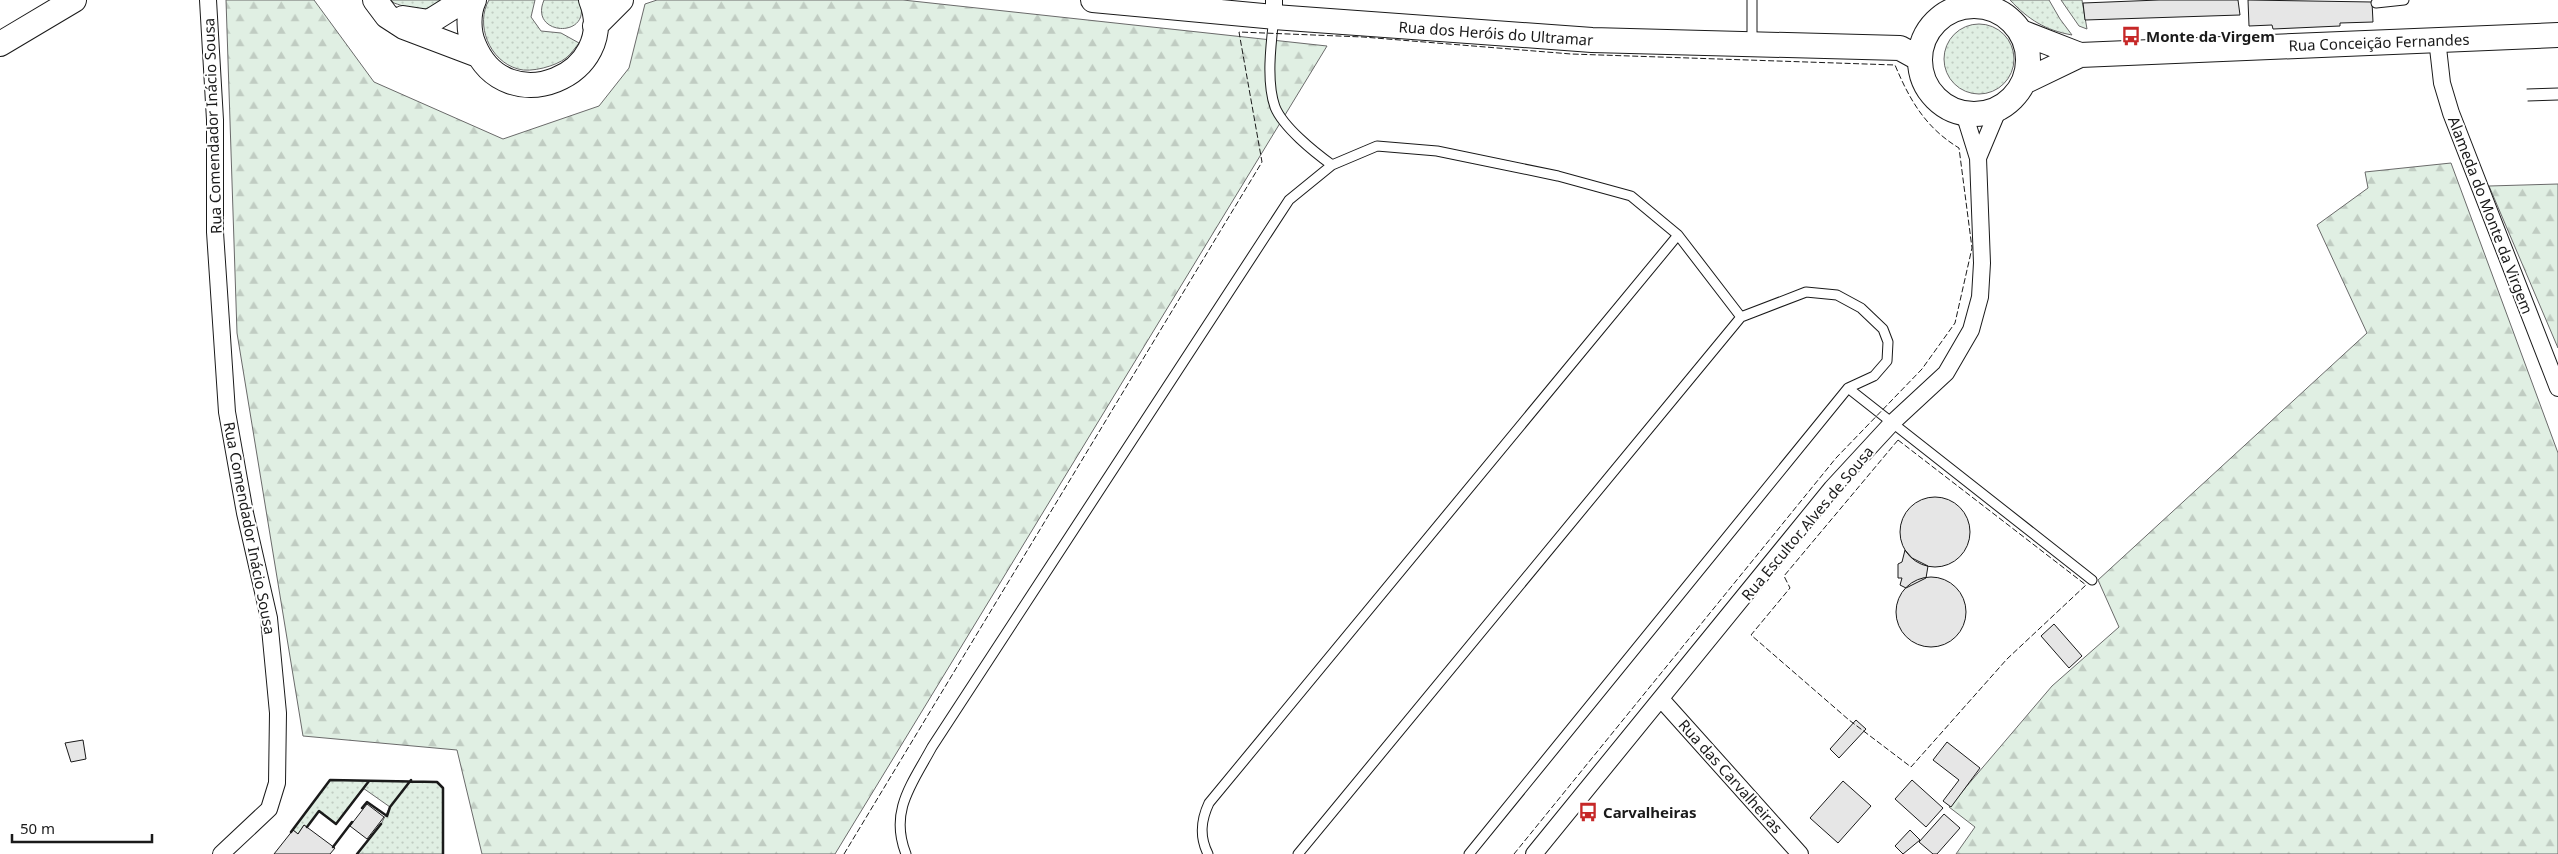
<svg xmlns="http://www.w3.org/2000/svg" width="2558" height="854" viewBox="0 0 2558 854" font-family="'Noto Sans',sans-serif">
  <defs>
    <pattern id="green-dots" width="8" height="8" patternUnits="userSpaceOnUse" patternTransform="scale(1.25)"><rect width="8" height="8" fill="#e0efe3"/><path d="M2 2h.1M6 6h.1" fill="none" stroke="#c0ccc2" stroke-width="1.8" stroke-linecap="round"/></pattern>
    <pattern id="forest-firs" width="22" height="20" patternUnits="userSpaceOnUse" patternTransform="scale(1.25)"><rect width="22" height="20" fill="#e0efe3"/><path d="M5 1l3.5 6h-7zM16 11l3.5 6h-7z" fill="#c0ccc2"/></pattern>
  </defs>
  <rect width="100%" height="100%" fill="#fff"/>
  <!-- green -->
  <path fill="url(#green-dots)" stroke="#6a6a6a" d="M 391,0 L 441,0 C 426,15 412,9 394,3 Z
    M 489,0 L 535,0 L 531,17 L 541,31 L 561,33 L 579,43 C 575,48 571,54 566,58 C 556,66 531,73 518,69 C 489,61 475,24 489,0 Z
    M 544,0 L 579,0 C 595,39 528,37 544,0 Z
    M 2010,0 L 2049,0 L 2060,19 L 2072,35 C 2045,30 2029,20 2010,0 Z
    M 2061,0 L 2082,0 L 2087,29 L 2079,26 Z
    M1944 59a35 35 0 1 1 70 0a35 35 0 1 1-70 0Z
    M 330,780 L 437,782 L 443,788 L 443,854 L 357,854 L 381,824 L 390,807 L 363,788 L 336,824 L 319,811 L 307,827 L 304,825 L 298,834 L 293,830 Z"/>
  <!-- forest -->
  <path fill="url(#forest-firs)" stroke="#6a6a6a" d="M 226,0 L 314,0 L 374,82 L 503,139 L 599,106 L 629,68 L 645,4 L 657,0 L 903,0 L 1327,46 L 835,854 L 482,854 L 457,750 L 303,736 L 237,333 Z
    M 2451,163 L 2558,453 L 2558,854 L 1956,854 L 1975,827 L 1949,807 L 2052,686 L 2119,627 L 2098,580 L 2367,333 L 2317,225 L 2368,188 L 2365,172 Z
    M 2558,184 L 2558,348 L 2489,186 Z"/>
  <!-- building -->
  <path fill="#e6e6e6" stroke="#1a1a1a" d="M 2159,0 L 2238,0 L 2240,15 L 2085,20 L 2083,3 Z
    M 2248,0 L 2372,2 L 2373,22 L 2340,23 L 2340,26 L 2273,29 L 2272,25 L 2249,26 Z
    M1900 532a35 35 0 1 1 70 0a35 35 0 1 1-70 0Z
    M 1905,550 L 1912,558 L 1928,566 L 1926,578 L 1906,588 L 1900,585 L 1902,578 L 1898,578 L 1898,564 L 1902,562 Z
    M1896 612a35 35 0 1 1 70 0a35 35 0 1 1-70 0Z
    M 2054,624 L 2082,656 L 2069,668 L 2041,636 Z
    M 1856,720 L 1866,729 L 1839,758 L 1830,749 Z
    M 83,740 L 86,759 L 71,762 L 65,743 Z
    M 1947,742 L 1980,768 L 1951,807 L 1943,801 L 1959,780 L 1933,760 Z
    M 1912,780 L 1943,808 L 1926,827 L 1895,799 Z
    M 1843,781 L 1871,806 L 1838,843 L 1810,818 Z
    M 367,804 L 384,817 L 367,839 L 350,826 Z
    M 1944,814 L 1960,828 L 1937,854 L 1933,854 L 1919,842 Z
    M 304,825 L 335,848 L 330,854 L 274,854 L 293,830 L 298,834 Z
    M 1910,830 L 1920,840 L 1903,854 L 1895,846 Z"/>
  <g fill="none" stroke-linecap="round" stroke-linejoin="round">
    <defs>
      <path id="lane" d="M 1752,0 L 1752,42
        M 2376,3 L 2404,0
        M 1274,17 C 1271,43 1266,82 1275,107 C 1283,127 1314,152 1332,165
        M 1848,388 L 2092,580
        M 906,854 C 889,811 912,784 932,747 L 1289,200 L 1332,165 L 1377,146 L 1437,151 L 1558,176 L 1631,196 L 1678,235 L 1741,317
        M 1208,854 C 1199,836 1201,820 1209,803 L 1678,235
        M 1298,854 L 1741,317 L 1806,292 L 1837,295 L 1861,308 L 1883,329 L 1888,342 L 1887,361 L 1874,376 L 1848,388 L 1469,854"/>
      <path id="street" d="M 208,0 L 215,120 L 215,232 L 227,412 L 245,513 L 269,618 L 278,713 L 277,783 L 269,809 L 221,854
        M 1274,17 L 1274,0
        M 2437,39 L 2442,83 L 2451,113 L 2558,388
        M 1978,158 L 1999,108
        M 1661,699 L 1800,854
        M 1534,854 L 1832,488 L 1892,423 L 1946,373 L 1971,330 L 1980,297 L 1982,263 L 1978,158 L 1964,113"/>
      <path id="secondary" d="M 375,0 L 387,16 L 404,27 L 478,55
        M 474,0 C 468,13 468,31 474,45 C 506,123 621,75 591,0
        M 1093,0 L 1274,17 L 1592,40 L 1900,48 L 1920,59
        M1920 60a54 54 0 1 1 108 0a54 54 0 1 1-108 0Z
        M 403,18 L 429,22 L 464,0
        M 595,26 L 621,0
        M 2021,32 L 2080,55
        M 0,44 L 74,0
        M 2024,82 L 2080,55 L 2558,35"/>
    </defs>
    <!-- lane casing -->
    <use href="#lane" stroke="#1a1a1a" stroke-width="11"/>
    <!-- street casing -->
    <use href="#street" stroke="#1a1a1a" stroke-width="18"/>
    <!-- secondary casing -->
    <use href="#secondary" stroke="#1a1a1a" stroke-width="26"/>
    <!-- lane -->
    <use href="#lane" stroke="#fff" stroke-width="9"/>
    <!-- street -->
    <use href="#street" stroke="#fff" stroke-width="16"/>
    <!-- secondary -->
    <use href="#secondary" stroke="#fff" stroke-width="24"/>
    <!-- tram -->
    <path stroke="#1a1a1a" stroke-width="1" d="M 2527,89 L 2558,88
      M 2528,101 L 2558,100"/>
    <!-- fence -->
    <path stroke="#1a1a1a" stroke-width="1" stroke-dasharray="6 2.5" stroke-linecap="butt" d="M 1898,440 L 2086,585 L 2007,659 L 1911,767 L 1849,720 L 1751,635 L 1790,588 L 1784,576 Z
      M 844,854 L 1262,162 L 1239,32 L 1363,37 L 1571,54 L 1895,65 C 1910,101 1926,128 1959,148 L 1972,248 L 1955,323 L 1922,369 L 1836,458 L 1514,854"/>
    <!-- wall -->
    <path stroke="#1a1a1a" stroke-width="2.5" d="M 362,808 L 367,802 L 387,816 L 390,807 L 411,780
      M 307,827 L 319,811 L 336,824 L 369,781
      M 291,832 L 330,780 L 437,782 L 443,788 L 443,854
      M 333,847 L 352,822
      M 357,854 L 381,824"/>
  </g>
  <!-- icons -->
  <defs>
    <symbol id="bus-bare" viewBox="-9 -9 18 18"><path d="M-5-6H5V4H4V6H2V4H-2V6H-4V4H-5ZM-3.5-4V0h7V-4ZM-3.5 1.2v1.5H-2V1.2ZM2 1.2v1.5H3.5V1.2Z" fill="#c62828" stroke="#fff" stroke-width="2.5" paint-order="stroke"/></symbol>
  </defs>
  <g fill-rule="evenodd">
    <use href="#bus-bare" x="2117" y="22" width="28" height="28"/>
    <use href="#bus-bare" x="1574" y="798" width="28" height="28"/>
  </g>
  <g text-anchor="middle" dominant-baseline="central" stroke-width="4" stroke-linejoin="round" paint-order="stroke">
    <!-- street labels -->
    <g font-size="15" fill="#1a1a1a" stroke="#fff">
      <text transform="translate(1496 33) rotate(4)">Rua dos Heróis do Ultramar</text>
      <text transform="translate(2379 42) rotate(-2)">Rua Conceição Fernandes</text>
      <text transform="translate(212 126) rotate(-92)">Rua Comendador Inácio Sousa</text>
      <text transform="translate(2491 215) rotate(69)">Alameda do Monte da Virgem</text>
      <text transform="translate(1807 523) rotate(-50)">Rua Escultor Alves de Sousa</text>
      <text transform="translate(250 528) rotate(79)">Rua Comendador Inácio Sousa</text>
      <text transform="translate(1731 776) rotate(48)">Rua das Carvalheiras</text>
    </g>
    <!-- poi labels -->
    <g font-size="15" font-weight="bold" fill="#1a1a1a" stroke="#fff" text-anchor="start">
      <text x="2146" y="36">Monte da Virgem</text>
      <text x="1603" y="812">Carvalheiras</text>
    </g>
  </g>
  <!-- scale -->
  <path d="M12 834v8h140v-8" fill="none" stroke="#1a1a1a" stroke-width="2.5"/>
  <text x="20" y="834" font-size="15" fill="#1a1a1a" stroke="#ffffff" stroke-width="4" paint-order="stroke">50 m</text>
</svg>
